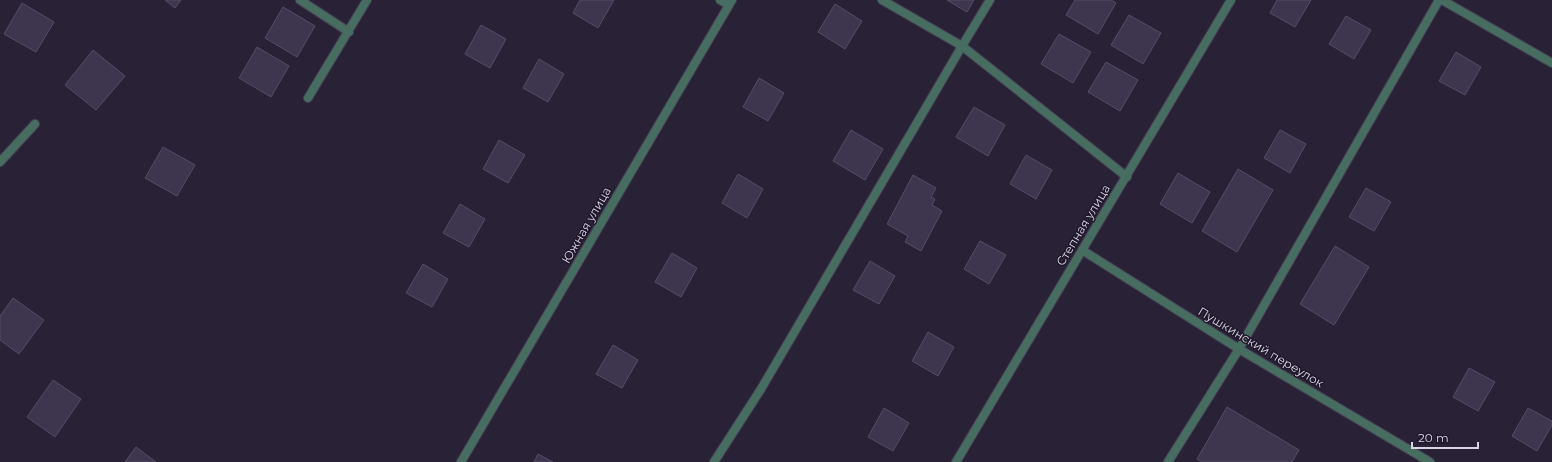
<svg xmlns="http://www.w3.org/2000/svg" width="1552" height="462" viewBox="0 0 1552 462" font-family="Montserrat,sans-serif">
  <rect width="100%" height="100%" fill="#292237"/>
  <!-- building -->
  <path fill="#3e364f" stroke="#554d65" d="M 165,0 L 181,0 L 175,8 Z
    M 580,0 L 614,0 L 598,28 L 573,13 Z
    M 947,0 L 974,0 L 967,12 Z
    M 1075,0 L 1111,0 L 1116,3 L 1098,34 L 1066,15 Z
    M 1277,0 L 1311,0 L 1295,27 L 1270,13 Z
    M 22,3 L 54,22 L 36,52 L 4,34 Z
    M 835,4 L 862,21 L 845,49 L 818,32 Z
    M 283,7 L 315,26 L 297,57 L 265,38 Z
    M 1129,15 L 1161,33 L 1143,64 L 1111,45 Z
    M 1346,16 L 1371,30 L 1354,59 L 1329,44 Z
    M 481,25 L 506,39 L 490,68 L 465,54 Z
    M 1059,34 L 1091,52 L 1073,83 L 1041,64 Z
    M 257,47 L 289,66 L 271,97 L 239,78 Z
    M 93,50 L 125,76 L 96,110 L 65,85 Z
    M 1456,52 L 1481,67 L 1465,95 L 1439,81 Z
    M 539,59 L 564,74 L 548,102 L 523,88 Z
    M 1106,62 L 1138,80 L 1120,111 L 1088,92 Z
    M 759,78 L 784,93 L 768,121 L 743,107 Z
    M 974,107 L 1005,125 L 988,156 L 956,137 Z
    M 851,130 L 883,149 L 865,180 L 833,161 Z
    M 1280,130 L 1306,144 L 1290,173 L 1264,158 Z
    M 499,140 L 525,155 L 508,183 L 483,169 Z
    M 163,147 L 195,165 L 177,196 L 145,178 Z
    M 1026,155 L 1052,170 L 1036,199 L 1010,184 Z
    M 1238,169 L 1273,190 L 1237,252 L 1202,231 Z
    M 1178,173 L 1210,192 L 1192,223 L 1160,204 Z
    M 738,174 L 763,189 L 747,218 L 722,203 Z
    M 913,175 L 936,188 L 931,197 L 935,199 L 932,205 L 942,211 L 921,251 L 905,242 L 908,236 L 887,224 Z
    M 1366,188 L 1391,202 L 1374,231 L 1349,217 Z
    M 460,204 L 485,219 L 469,247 L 443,233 Z
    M 980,241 L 1006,255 L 989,284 L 964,269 Z
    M 1335,246 L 1369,267 L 1334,325 L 1300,304 Z
    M 672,253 L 697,268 L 681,297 L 655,282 Z
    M 870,261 L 895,276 L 879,304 L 853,290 Z
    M 423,264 L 448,279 L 432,307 L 406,293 Z
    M 13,298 L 44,320 L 19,354 L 0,340 L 0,316 Z
    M 928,332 L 954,347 L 938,376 L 912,361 Z
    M 613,345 L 638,360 L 622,388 L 596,374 Z
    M 1469,368 L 1495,382 L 1478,411 L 1453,397 Z
    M 53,380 L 81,399 L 55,437 L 27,417 Z
    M 1227,407 L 1299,450 L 1292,462 L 1202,462 L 1197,459 Z
    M 884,408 L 909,423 L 893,451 L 868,437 Z
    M 1528,408 L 1552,421 L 1552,425 L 1537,451 L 1512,436 Z
    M 136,447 L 156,462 L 125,462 Z
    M 538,454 L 553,462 L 534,462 Z"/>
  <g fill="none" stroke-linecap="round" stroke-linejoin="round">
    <defs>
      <path id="service" d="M 300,0 L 349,32
        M 308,98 L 367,0
        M 0,162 L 35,124
        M 714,462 L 761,389 L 962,46 L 990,0"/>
      <path id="minor" d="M 720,0 L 729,5
        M 882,0 L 962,46 L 1127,177
        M 1442,0 L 1552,63
        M 1082,250 L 1239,349 L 1430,462
        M 461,462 L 732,0
        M 956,462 L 1231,0
        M 1168,462 L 1239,349 L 1439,0"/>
    </defs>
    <!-- service casing -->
    <use href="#service" stroke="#453f53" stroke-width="10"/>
    <!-- minor casing -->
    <use href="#minor" stroke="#453f53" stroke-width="10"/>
    <!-- service -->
    <use href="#service" stroke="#476d61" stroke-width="8"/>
    <!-- minor -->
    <use href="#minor" stroke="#476d61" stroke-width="8"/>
  </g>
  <g text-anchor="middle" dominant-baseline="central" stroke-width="3" stroke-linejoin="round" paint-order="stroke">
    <!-- street labels -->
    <g font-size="12" fill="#d9d5e3" stroke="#20192d">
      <text transform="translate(586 225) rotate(-60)">Южная улица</text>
      <text transform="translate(1083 225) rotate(-59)">Степная улица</text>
      <text transform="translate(1261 347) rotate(31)">Пушкинский переулок</text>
    </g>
  </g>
  <!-- scale -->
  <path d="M1412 442v6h66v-6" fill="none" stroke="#d9d5e3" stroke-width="2"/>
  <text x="1418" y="442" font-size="12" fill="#d9d5e3" stroke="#20192d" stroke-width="3" paint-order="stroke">20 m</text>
</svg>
